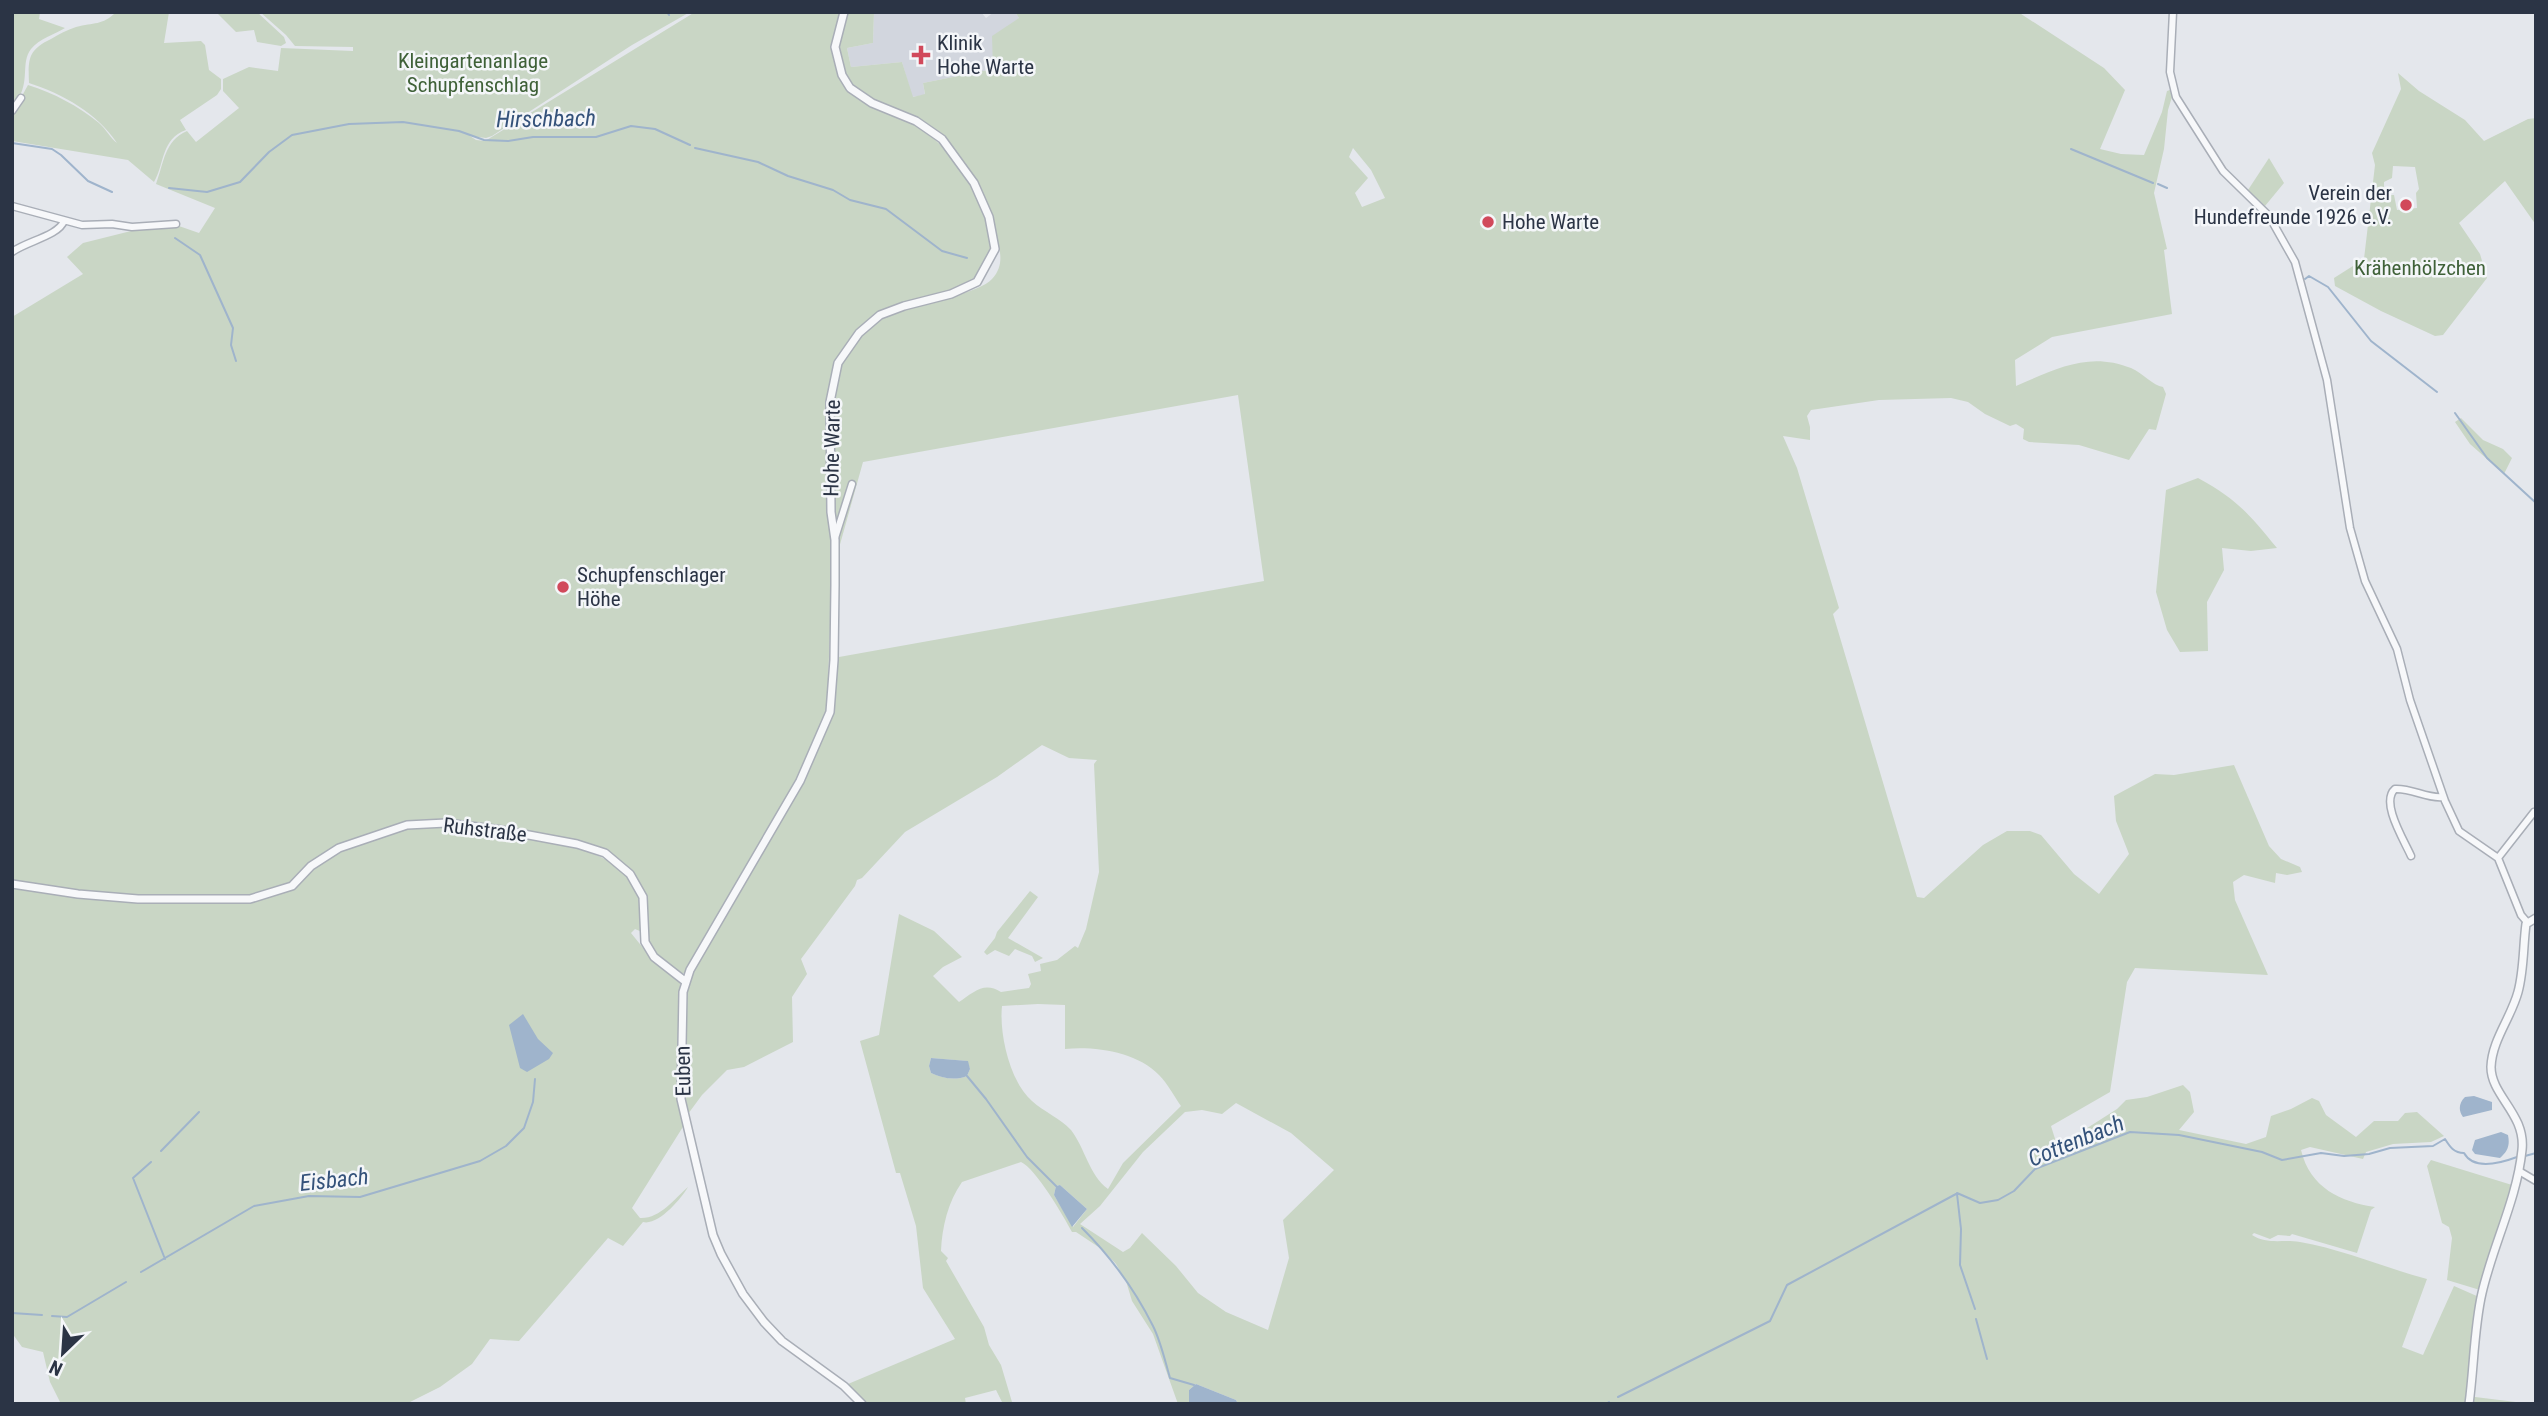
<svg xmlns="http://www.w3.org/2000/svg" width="2548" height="1416" viewBox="0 0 2548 1416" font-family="'Roboto Condensed',sans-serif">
  <rect width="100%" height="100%" fill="#e4e7ec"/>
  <!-- built -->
  <path fill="#d2d6de" d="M 874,12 L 981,12 L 986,18 L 994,12 L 1015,12 L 1019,18 L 993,69 L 923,83 L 925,95 L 912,97 L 902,62 L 851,67 L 847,48 L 873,43 Z"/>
  <!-- green -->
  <path fill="#c9d6c5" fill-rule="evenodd" d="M 12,12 L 40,12 L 39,19 L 65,28 C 55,34 39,39 31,49 C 20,63 31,82 16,102 L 12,100 Z
    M 116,12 L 169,12 L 164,43 L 201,41 L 205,45 L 209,70 L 221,79 L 221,89 L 217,95 L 180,120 L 186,130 C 161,139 165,163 154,182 L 128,160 L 12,141 L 12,114 L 28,85 C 54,93 78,106 99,123 C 106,129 111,139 117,143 C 97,113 63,94 29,83 C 28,59 28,50 51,39 C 59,34 67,30 76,27 C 94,22 102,26 116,12 Z
    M 216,12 L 257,12 L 284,37 L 286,43 L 281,46 L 257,42 L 254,30 L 236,32 Z
    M 260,12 L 690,12 L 632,45 L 492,136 L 486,138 L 470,136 L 476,140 L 485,141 L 695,12 L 841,12 C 838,22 834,33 832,43 C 831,50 834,57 836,64 C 845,94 859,101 887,113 C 896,117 908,120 916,125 C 948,146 974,182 986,218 C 1019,312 897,281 864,329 C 878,320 890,313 906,308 C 926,302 980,293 992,279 C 1005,265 1000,250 996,234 C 986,191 955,140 916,119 C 895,108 864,103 850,84 C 833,60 840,38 848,12 L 874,12 L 873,43 L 847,48 L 851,67 L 902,62 L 913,97 L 925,94 L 923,83 L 993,69 L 992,36 L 1019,18 L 1015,12 L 2018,12 L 2104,68 L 2125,90 L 2100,149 L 2121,154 L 2144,155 L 2162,112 L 2167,91 L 2170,90 L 2172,97 L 2168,110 L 2164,149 L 2154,193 L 2167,249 L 2164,250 L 2172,314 L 2052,337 L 2015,360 L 2016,386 C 2056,369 2088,351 2131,368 C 2143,373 2153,386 2163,387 L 2166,394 L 2156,430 L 2149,429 L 2129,460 L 2079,445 L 2029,442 L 2023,439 L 2024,429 L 2016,424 L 2010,426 L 1985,414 L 1968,402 L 1951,398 L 1879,400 L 1811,410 L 1807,416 L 1810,427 L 1810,440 L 1783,436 L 1797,468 L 1839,608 L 1833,614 L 1917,897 L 1924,898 L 1983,845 L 2007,831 L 2030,831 L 2041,835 L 2074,874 L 2099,894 L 2129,854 L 2116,821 L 2114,796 L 2155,774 L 2174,775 L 2234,765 L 2269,846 L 2281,859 L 2300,867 L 2302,872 L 2287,875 L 2276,873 L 2275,883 L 2244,875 L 2233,882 L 2235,900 L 2268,975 L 2135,968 L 2127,982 L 2110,1092 L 2051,1126 L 2056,1142 L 2070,1139 L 2117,1109 L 2126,1100 L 2147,1097 L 2183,1085 L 2190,1092 L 2194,1112 L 2179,1130 L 2246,1144 L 2266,1137 L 2271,1116 L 2291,1109 L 2312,1098 L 2319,1101 L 2326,1115 L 2356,1137 L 2374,1121 L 2398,1121 L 2405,1113 L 2417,1112 L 2444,1136 L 2431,1142 L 2393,1144 L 2366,1152 L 2363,1159 L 2310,1147 L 2301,1150 C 2310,1188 2341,1202 2375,1207 L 2371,1210 L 2357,1253 L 2292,1234 L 2290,1236 L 2278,1235 L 2270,1239 L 2254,1233 L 2252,1235 C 2267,1245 2283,1239 2300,1242 C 2342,1249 2385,1268 2427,1279 L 2402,1347 L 2423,1355 L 2454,1286 L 2479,1297 L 2467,1396 L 2532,1404 L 1238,1404 L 1236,1400 L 1196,1384 L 1189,1390 L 1189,1404 L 1178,1404 L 1153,1334 L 1132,1301 L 1126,1281 L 1116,1264 L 1103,1250 L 1076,1232 L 1072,1232 C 1063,1215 1036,1169 1021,1162 L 962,1182 C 948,1202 942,1227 941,1251 L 948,1258 L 946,1261 L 984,1327 L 989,1345 L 1001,1365 L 1012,1402 L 1003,1404 L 996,1390 L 965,1398 L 966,1404 L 867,1404 L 848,1384 L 955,1339 L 923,1288 L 916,1226 L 900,1173 L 896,1173 L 860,1041 L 879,1035 L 899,914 L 934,931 L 962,957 L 943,967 L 933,976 L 959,1002 C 974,992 984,981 1001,992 L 1029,988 L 1031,984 L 1028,974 L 1041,971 L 1040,964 L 1057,960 L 1075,946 L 1078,948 L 1086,929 L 1099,872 L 1094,764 L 1097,760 L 1069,758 L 1042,745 L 997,777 L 905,832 L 862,878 L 857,880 L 855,886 L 801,959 L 807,974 L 792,997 L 793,1042 L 744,1067 L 727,1070 L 702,1095 L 688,1114 C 681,1067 679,1014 693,968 L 801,782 L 831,716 L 836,659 L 832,451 L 832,402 L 836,373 L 828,401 L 830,505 L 833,545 L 827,712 L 799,780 L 686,973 L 680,973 L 656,955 L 648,941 L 646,897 L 632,872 L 612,855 L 577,842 L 446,820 L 406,822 L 338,845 L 309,864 L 290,884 L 250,896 L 138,896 L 77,891 L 12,882 L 12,317 L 83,274 L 67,257 L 83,243 L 143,228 L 176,225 L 199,233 L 215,208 L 156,184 C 164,163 164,141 187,131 L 196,142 L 239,108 L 223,91 L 223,79 L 249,67 L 278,71 L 281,48 L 353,51 L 353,47 L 295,46 L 286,35 ZM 1353,148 L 1371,170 L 1385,198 L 1362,207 L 1355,193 L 1368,178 L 1349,157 ZM 1238,395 L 1264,581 L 839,657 L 839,548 L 863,462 ZM 1038,1004 L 1065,1005 L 1065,1049 C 1095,1046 1137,1052 1159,1075 C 1168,1084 1174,1096 1181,1106 L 1123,1163 L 1108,1189 C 1089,1175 1085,1148 1071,1130 C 1060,1118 1044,1112 1032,1101 C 1010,1082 999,1034 1002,1006 ZM 931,1058 L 967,1061 L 970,1069 L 967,1076 C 955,1081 943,1078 931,1073 L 929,1066 ZM 1236,1103 L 1291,1133 L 1334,1170 L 1283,1220 L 1289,1258 L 1268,1330 L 1226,1312 L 1198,1293 L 1176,1266 L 1142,1233 L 1130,1248 L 1123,1252 L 1080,1224 L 1100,1206 L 1143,1152 L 1185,1112 L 1202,1110 L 1222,1114 ZM 1060,1185 L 1087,1209 L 1073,1227 L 1054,1195 L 1056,1186 Z
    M 2398,73 L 2419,91 L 2465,120 L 2484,141 L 2528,119 L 2536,118 L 2536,225 L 2505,181 L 2459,223 L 2480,254 L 2487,278 L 2443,335 L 2435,336 L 2381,311 L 2335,286 L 2334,278 L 2364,259 L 2375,165 L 2372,153 L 2401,89 ZM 2393,166 L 2415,167 L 2419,189 L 2416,193 L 2417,208 L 2397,210 L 2394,195 L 2384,195 L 2384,182 L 2392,178 Z
    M 2269,158 L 2284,183 L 2265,206 L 2248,190 Z
    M 2461,418 L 2483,440 L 2503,449 L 2512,458 L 2504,474 L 2470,444 L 2455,422 Z
    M 2198,478 C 2238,500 2248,513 2277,548 L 2251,551 L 2222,548 L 2224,570 L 2207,602 L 2208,651 L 2180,652 L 2167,630 L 2156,592 L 2166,490 Z
    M 447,825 C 493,832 598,840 628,876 C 642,892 641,912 642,932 L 635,929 L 631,933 L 652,959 L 680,982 L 679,1098 L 686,1122 L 632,1208 L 640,1218 C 660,1219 674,1199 688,1187 C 681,1199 658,1226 643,1222 L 623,1246 L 608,1238 L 519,1341 L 490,1339 L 472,1364 L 440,1387 L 406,1404 L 61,1404 L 50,1382 L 43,1352 L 22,1347 L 12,1333 L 12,887 L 77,896 L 250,901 L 293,888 L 312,868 L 341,850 L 408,827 Z
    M 1030,891 L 1038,897 L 1008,938 L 1043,958 L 1035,962 L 1032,956 L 1015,949 L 1009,956 L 995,950 L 987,955 L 984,952 L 995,938 L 997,932 Z
    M 2431,1160 L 2512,1185 L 2480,1290 L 2447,1280 L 2452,1238 L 2449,1227 L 2442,1223 L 2427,1166 Z"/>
  <!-- water -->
  <path fill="#9fb4cc" d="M 523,1014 L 538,1039 L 553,1053 L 549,1059 L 527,1072 L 520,1068 L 509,1025 Z
    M 931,1058 L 968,1061 L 970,1069 L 967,1076 C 955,1081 942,1078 931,1073 L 929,1066 Z
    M 2474,1096 L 2492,1102 L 2492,1110 L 2463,1117 C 2458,1110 2459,1103 2465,1097 Z
    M 2501,1132 L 2508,1135 C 2510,1145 2508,1151 2500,1158 L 2475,1154 L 2472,1150 L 2475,1140 Z
    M 1060,1185 L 1087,1209 L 1072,1227 L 1054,1195 L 1056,1186 Z
    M 1196,1384 L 1236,1400 L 1238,1404 L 1189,1404 L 1189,1390 Z"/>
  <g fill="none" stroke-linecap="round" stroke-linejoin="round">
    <!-- stream -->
    <path stroke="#9fb4cc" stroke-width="2" d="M 667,12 L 669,15
      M 12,143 L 52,149 L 61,155 L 88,181 L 112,192
      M 695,148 L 758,162 L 788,176 L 833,190 L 850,200 L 886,209 L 942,251 L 967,258
      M 2071,149 L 2153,183
      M 2158,184 L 2167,188
      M 169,188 L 207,192 L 240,182 L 269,152 L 292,135 L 349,124 L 403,122 L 459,131 L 484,140 L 508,141 L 533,137 L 596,137 L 631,126 L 655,129 L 690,145
      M 175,238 L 200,255 L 233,328 L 231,345 L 236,361
      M 2305,279 L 2309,276 L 2328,287 L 2371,341 L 2437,392
      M 2455,413 L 2487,458 L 2536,503
      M 967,1076 L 986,1099 L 1027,1157 L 1056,1186
      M 161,1151 L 199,1112
      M 2525,1156 L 2536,1153
      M 151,1162 L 133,1178 L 165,1259
      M 1957,1193 L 1980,1203 L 1998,1200 L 2014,1191 L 2035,1169 L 2130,1132 L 2179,1135 L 2262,1152 L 2282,1160 L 2321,1153 L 2344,1156 L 2369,1154 L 2390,1148 L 2433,1146 L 2445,1139 C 2450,1147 2454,1153 2464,1153 C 2474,1171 2501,1163 2517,1157
      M 1957,1194 L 1961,1229 L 1960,1265 L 1975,1309
      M 1082,1228 C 1110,1256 1135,1290 1153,1326 C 1161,1342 1165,1361 1170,1378 L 1194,1385
      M 141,1272 L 254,1206 L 309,1196 L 360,1197 L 480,1161 L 506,1146 L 524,1128 L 533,1102 L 535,1079
      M 12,1313 L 42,1315
      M 52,1316 L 67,1317 L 126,1282
      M 1976,1319 L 1987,1359
      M 1618,1397 L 1770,1321 L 1787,1285 L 1956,1194
      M 1606,1404 L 1609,1402"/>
    <defs>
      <path id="minor" d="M 2173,12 L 2170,72 L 2176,97 L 2223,171 L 2269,216 L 2295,262 L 2327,380 L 2350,528 L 2365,581 L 2397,649 L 2410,700 L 2445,801 L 2459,831 L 2498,858 L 2521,915 L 2527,922
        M 12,111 L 21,98
        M 12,206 L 82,225 L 112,224 L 132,227 L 176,224
        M 12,252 C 27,241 58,236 64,221
        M 835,538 L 852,484
        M 2411,856 C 2404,840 2380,802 2395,789 C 2412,788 2427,799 2443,797
        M 2498,858 L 2534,812
        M 2519,1171 L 2536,1181"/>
      <path id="tertiary" d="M 844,12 L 835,47 L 842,75 L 850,88 L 872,103 L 916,121 L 942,139 L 974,183 L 989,217 L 995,249 L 977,282 L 951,294 L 904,306 L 880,315 L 859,333 L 838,363 L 830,402 L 831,512 L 835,540 L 835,585 L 834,660 L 830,712 L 800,781 L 690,970 L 683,992 L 681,1099 L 713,1235 L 721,1254 L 743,1294 L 764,1322 L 782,1341 L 844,1386 L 862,1404
        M 12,884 L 78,894 L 138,899 L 250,899 L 292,886 L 311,866 L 339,848 L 407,825 L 446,823 L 502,830 L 577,844 L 605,853 L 630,874 L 643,897 L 645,942 L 654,957 L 686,982
        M 2469,1404 C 2474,1368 2474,1327 2482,1293 C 2493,1245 2517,1199 2522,1150 C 2526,1114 2491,1096 2491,1067 C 2492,1040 2511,1018 2518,992 C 2524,970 2523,947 2526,924 L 2536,918"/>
    </defs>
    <!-- minor casing -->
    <use href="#minor" stroke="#a9aeb7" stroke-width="9"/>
    <!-- tertiary casing -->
    <use href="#tertiary" stroke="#a9aeb7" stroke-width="10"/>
    <!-- minor -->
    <use href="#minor" stroke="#f7f8fa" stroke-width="6"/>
    <!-- tertiary -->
    <use href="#tertiary" stroke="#f7f8fa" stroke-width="7"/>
  </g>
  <!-- markers -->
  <g fill="#d1495b" stroke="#f4f6f9" stroke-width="2.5">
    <path d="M917.5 44.5h7v7h7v7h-7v7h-7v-7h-7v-7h7z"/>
    <circle cx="2406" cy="205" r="7"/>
    <circle cx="1488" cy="222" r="7"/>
    <circle cx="563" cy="587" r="7"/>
  </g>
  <g text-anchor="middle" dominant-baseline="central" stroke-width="5" stroke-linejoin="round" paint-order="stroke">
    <!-- poi labels -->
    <g font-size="21" fill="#2b3445" stroke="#f4f6f9" text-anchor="start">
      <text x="937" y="43">Klinik<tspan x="937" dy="24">Hohe Warte</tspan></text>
      <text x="2392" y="193" text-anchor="end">Verein der<tspan x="2392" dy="24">Hundefreunde 1926 e.V.</tspan></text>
      <text x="1502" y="222">Hohe Warte</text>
      <text x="577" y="575">Schupfenschlager<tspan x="577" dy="24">Höhe</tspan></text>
    </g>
    <!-- park labels -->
    <g font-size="21" fill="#3f6138" stroke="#f4f6f9">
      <text x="473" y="61">Kleingartenanlage<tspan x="473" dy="24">Schupfenschlag</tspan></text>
      <text x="2420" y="268">Krähenhölzchen</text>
    </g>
    <!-- street labels -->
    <g font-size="21" fill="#2b3445" stroke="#f4f6f9">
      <text transform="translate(832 448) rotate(-89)">Hohe Warte</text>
      <text transform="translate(485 830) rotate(7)">Ruhstraße</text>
      <text transform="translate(683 1071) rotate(-91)">Euben</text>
    </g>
    <!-- water labels -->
    <g font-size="23" font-style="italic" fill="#34527a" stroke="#f4f6f9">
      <text transform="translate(546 119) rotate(-1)">Hirschbach</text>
      <text transform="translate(2076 1141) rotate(-22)">Cottenbach</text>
      <text transform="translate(334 1180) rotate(-6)">Eisbach</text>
    </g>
  </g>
  <!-- border -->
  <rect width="2548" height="1416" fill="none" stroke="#2b3445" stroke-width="28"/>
  <!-- north arrow -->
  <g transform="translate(63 1353) rotate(205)" stroke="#f4f6f9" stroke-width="5" paint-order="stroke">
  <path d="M0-5L12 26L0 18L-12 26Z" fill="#2b3445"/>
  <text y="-10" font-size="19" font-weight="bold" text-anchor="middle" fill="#2b3445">N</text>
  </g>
</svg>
